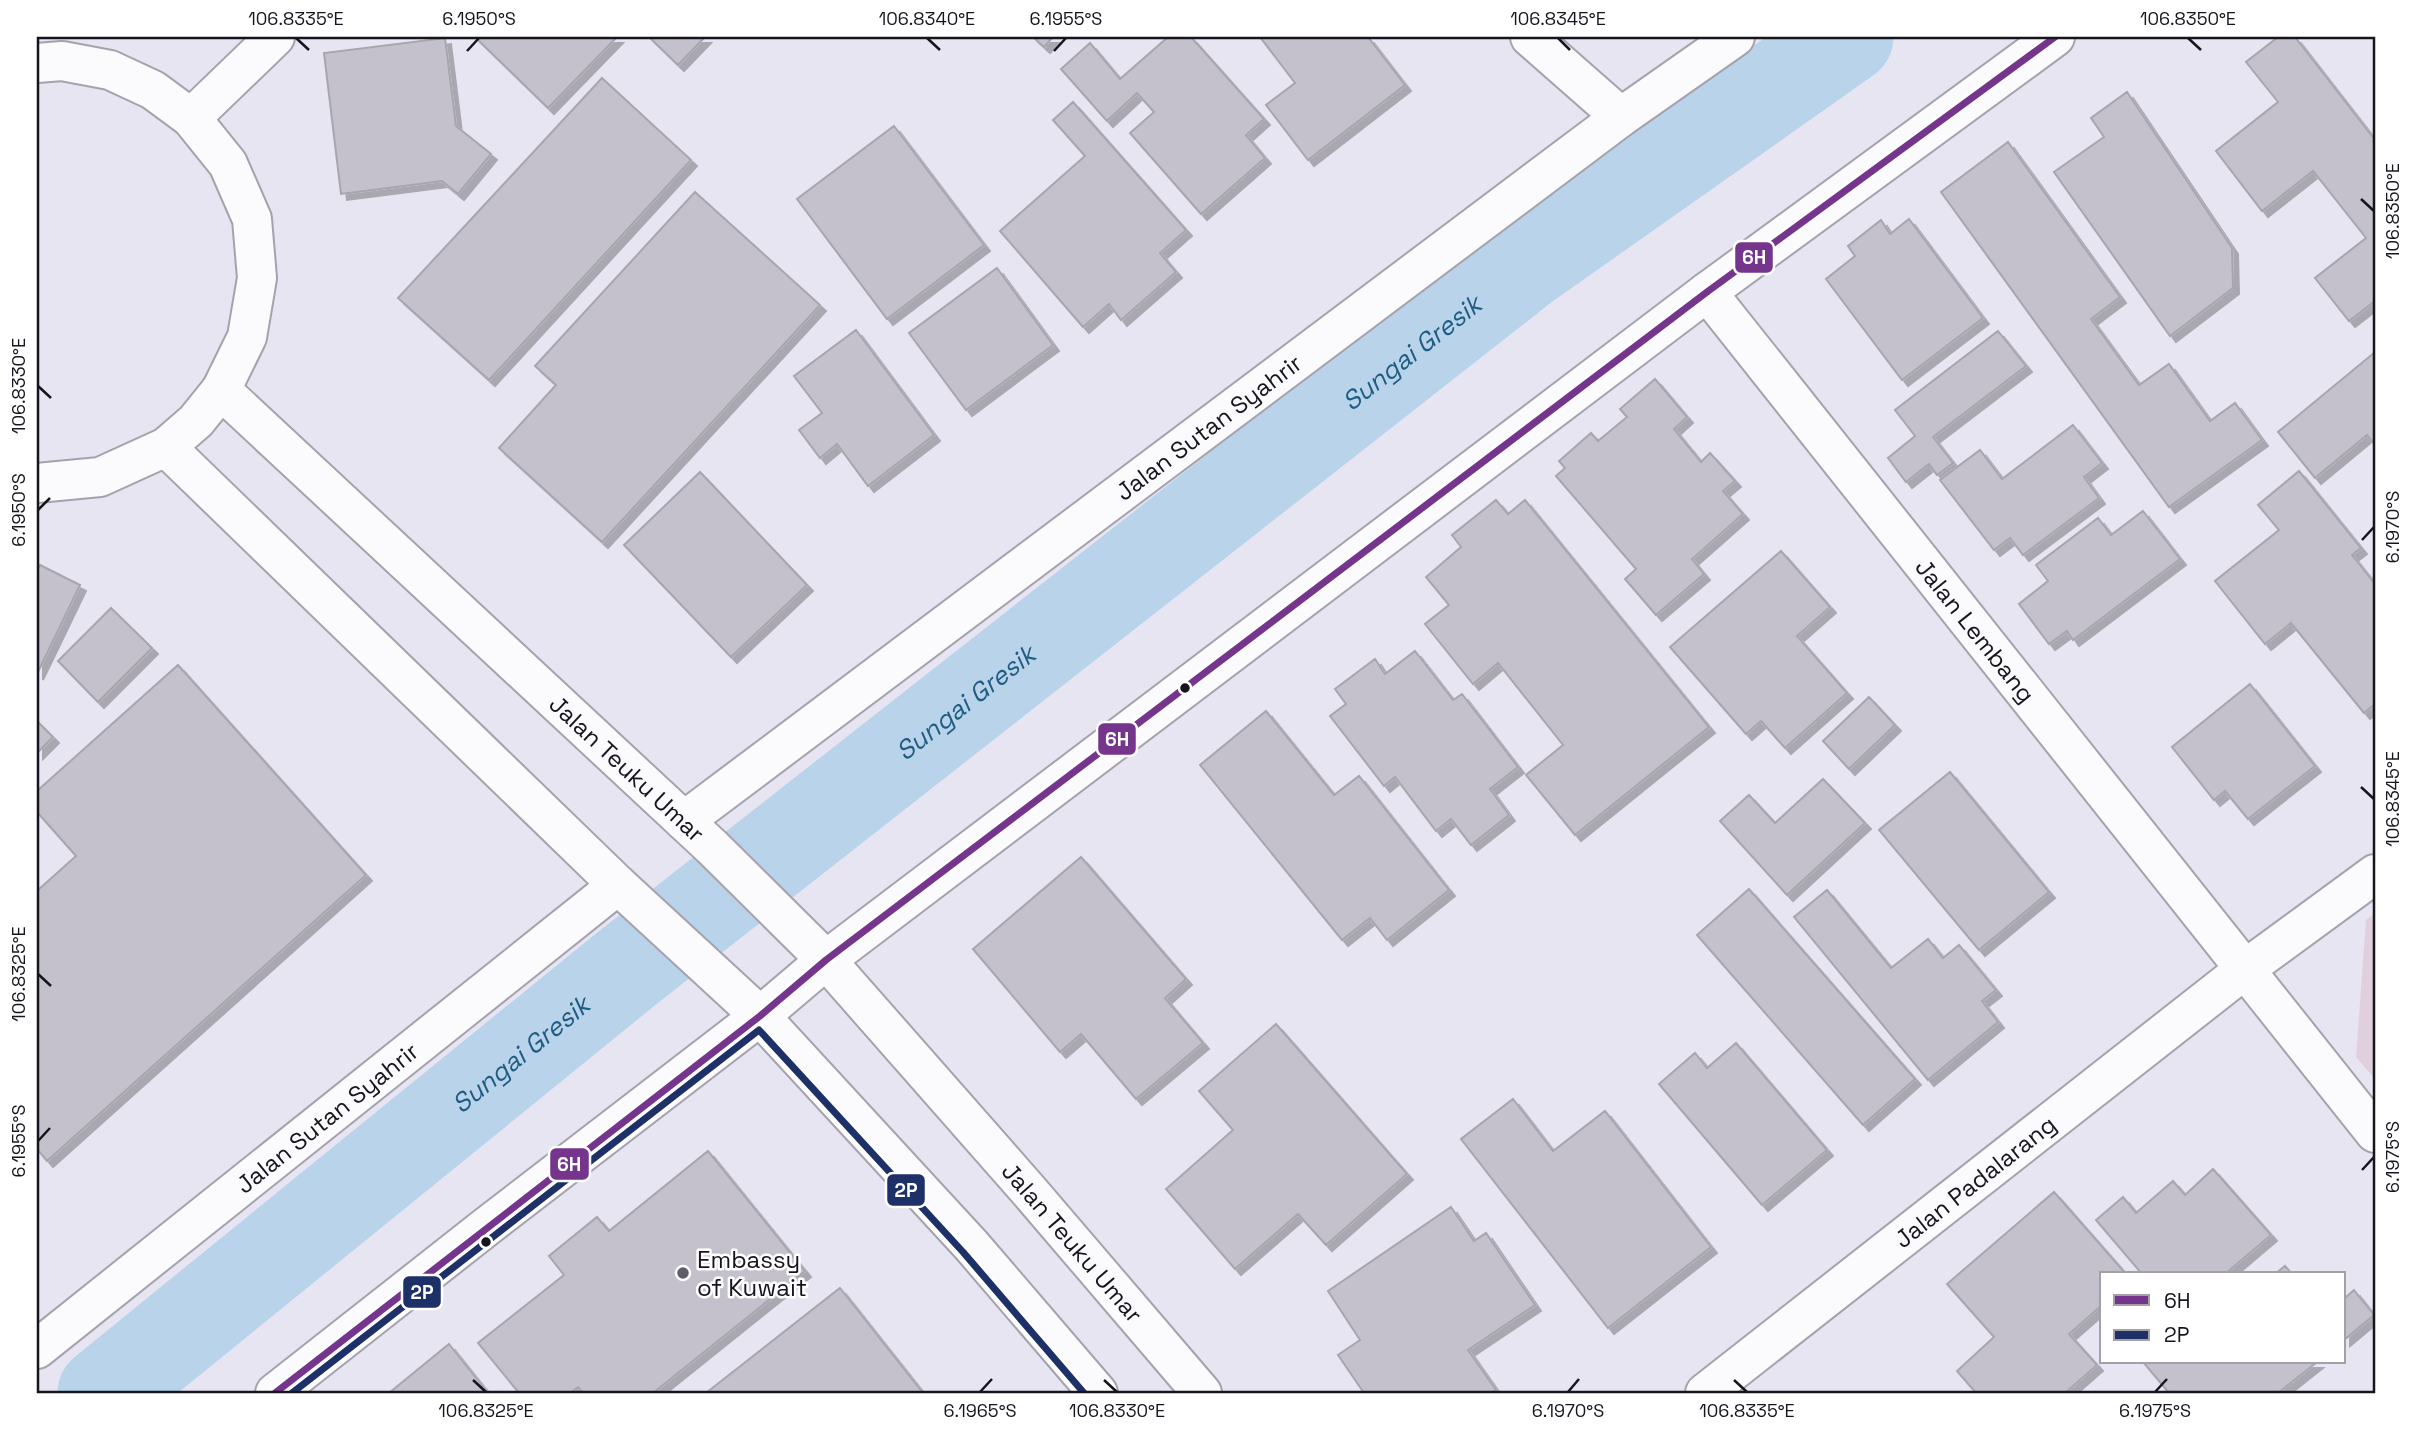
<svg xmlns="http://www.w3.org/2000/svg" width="2412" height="1430" viewBox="0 0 2412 1430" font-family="'Space Grotesk',sans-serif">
  <defs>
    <filter id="shadow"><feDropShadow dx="6" dy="6" stdDeviation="0" flood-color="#0004"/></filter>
  </defs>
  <rect width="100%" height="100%" fill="#e7e5f2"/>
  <!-- green -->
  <path fill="#e0d0de" d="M 2375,913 L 2375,1079 L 2356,1057 L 2366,920 Z"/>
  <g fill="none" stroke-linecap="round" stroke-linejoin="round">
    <!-- river -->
    <path stroke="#b9d3ea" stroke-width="93" id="s1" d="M 104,1393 L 626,969 L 1525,264 L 1847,37"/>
  </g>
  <!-- building -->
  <path fill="#c5c1cc" stroke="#a8a5ae" stroke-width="2" filter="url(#shadow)" d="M 475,37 L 617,37 L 548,108 Z
    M 649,37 L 705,37 L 678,65 Z
    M 1033,37 L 1053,37 L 1044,47 Z
    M 1168,37 L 1191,37 L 1264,119 L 1246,135 L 1265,158 L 1201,214 L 1130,133 L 1154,112 L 1137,93 L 1107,121 L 1061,69 L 1090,43 L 1120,79 Z
    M 1260,37 L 1368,37 L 1405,85 L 1308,160 L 1266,105 L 1295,83 Z
    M 2278,37 L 2295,37 L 2375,140 L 2375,301 L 2349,321 L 2315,278 L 2366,238 L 2313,171 L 2262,211 L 2216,151 L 2278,102 L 2246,62 Z
    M 445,38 L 456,126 L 491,154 L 458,194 L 442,181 L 341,194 L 324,53 Z
    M 602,78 L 691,160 L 489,380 L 398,298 Z
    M 2127,92 L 2232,248 L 2233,288 L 2170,336 L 2054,172 L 2104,137 L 2091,118 Z
    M 1073,102 L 1186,230 L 1160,253 L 1176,272 L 1121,320 L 1109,304 L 1083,327 L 1000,231 L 1085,156 L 1053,120 Z
    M 894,126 L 984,245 L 887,319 L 797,199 Z
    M 2008,142 L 2120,297 L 2091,319 L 2139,385 L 2169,364 L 2210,421 L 2235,403 L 2262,440 L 2169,507 L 1941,192 Z
    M 695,192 L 820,305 L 602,542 L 499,448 L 556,385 L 535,366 Z
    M 1909,219 L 1983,318 L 1902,380 L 1826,279 L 1855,256 L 1848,246 L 1881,220 L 1890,234 Z
    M 997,268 L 1053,345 L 966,410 L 909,333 Z
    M 856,330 L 934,435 L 868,486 L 837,444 L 820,458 L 799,430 L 822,413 L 794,376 Z
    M 1998,331 L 2026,366 L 1933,437 L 1953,463 L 1937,475 L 1929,464 L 1906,482 L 1888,458 L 1915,436 L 1895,410 Z
    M 2375,352 L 2375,445 L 2367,435 L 2315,478 L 2278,432 Z
    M 1655,379 L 1687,417 L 1674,429 L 1701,462 L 1710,453 L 1735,481 L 1723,491 L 1743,514 L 1692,559 L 1704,574 L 1656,615 L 1625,579 L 1636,569 L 1556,476 L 1565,468 L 1559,461 L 1591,433 L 1598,441 L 1627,417 L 1620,409 Z
    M 2073,425 L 2102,463 L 2084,477 L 2099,498 L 2023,555 L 2010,538 L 1994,550 L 1940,480 L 1980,450 L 2002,479 Z
    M 2299,471 L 2361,548 L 2352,555 L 2375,584 L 2375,704 L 2364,713 L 2291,623 L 2265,644 L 2215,581 L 2279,530 L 2258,505 Z
    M 700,472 L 807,585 L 731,657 L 624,545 Z
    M 1496,500 L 1508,514 L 1525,500 L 1709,727 L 1575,835 L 1526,775 L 1563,745 L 1498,663 L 1473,684 L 1425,624 L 1449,605 L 1426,577 L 1461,547 L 1452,535 Z
    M 2143,511 L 2180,559 L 2073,640 L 2067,631 L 2049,644 L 2019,604 L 2048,581 L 2036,565 L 2098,518 L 2111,535 Z
    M 1781,551 L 1830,607 L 1797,636 L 1847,693 L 1785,748 L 1761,721 L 1746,734 L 1670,647 Z
    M 40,565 L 80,585 L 37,674 L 37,571 Z
    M 111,608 L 152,648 L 98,702 L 58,661 Z
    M 1415,651 L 1453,700 L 1462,694 L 1518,767 L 1490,789 L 1509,815 L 1471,845 L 1451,819 L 1436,831 L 1395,777 L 1384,786 L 1330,716 L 1346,704 L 1335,689 L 1375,659 L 1385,674 Z
    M 178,665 L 366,875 L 47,1161 L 37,1149 L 37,891 L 76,856 L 37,812 L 37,791 Z
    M 2250,684 L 2315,766 L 2248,819 L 2225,791 L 2214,800 L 2172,747 Z
    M 1869,697 L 1895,725 L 1849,769 L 1823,741 Z
    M 1266,711 L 1334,795 L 1359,776 L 1449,890 L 1387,940 L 1370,918 L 1342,940 L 1200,765 Z
    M 37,721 L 53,737 L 37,753 Z
    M 1950,772 L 2049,892 L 1979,950 L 1879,830 Z
    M 1823,779 L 1865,823 L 1787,895 L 1720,821 L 1749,795 L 1775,823 Z
    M 1081,857 L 1186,979 L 1165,998 L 1203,1043 L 1136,1099 L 1081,1034 L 1060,1052 L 973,949 Z
    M 1749,889 L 1915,1079 L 1863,1125 L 1697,935 Z
    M 1827,890 L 1891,968 L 1928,939 L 1943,958 L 1959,945 L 1996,990 L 1982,1001 L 1998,1022 L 1928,1080 L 1794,917 Z
    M 1276,1024 L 1407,1174 L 1326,1245 L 1298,1214 L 1235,1269 L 1166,1189 L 1233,1130 L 1199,1091 Z
    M 1736,1043 L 1827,1150 L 1762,1205 L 1659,1084 L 1695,1053 L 1707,1068 Z
    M 1513,1099 L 1553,1151 L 1605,1111 L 1711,1247 L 1608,1328 L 1461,1139 Z
    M 708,1151 L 805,1271 L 653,1393 L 583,1393 L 578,1387 L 570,1393 L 519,1393 L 478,1343 L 564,1275 L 549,1256 L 597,1217 L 609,1231 Z
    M 2213,1169 L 2271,1235 L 2225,1274 L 2142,1274 L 2096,1220 L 2123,1197 L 2136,1213 L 2173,1181 L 2185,1195 Z
    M 2054,1192 L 2126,1274 L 2102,1274 L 2102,1305 L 2069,1334 L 2097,1365 L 2065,1393 L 1976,1393 L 1957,1371 L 1994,1337 L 1947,1284 Z
    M 1451,1207 L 1474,1241 L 1486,1233 L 1535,1305 L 1468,1350 L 1496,1390 L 1491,1393 L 1364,1393 L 1338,1355 L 1360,1340 L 1328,1291 Z
    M 2285,1266 L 2292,1274 L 2275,1274 Z
    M 840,1288 L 923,1393 L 706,1393 Z
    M 2354,1290 L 2374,1315 L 2344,1340 L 2344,1299 Z
    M 449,1344 L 488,1393 L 389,1393 Z
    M 2143,1362 L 2317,1362 L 2278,1393 L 2169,1393 Z"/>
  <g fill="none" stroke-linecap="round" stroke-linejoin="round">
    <defs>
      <g id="minor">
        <path d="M 1530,37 L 1621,117"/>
        <path d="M 37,63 L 62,61 L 110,70 L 153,90 L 191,118 L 228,164 L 252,219 L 257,278 L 247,337 L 221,390 L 196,421 L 166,447 L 100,477 L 37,483"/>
        <path d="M 191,118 L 275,37"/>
        <path id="s2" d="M 1707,292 L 2375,1133"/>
        <path id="s3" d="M 221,390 L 712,847 L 826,960 L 1030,1192 L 1202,1393"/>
        <path d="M 166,447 L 618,885 L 760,1016 L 971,1245 L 1098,1393"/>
        <path id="s4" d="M 684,821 L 1621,117 L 1735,37"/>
        <path id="s5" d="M 37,1349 L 618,885"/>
        <path d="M 275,1393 L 486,1227 L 760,1016 L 826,960 L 1707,292 L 2055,37"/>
        <path id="s6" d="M 1705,1393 L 2244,970 L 2375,874"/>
      </g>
    </defs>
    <!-- minor casing -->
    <use href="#minor" stroke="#a4a3ad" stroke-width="42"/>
    <!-- minor -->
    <use href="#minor" stroke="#fbfbfd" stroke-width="38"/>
    <defs>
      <path id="bus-1" d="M 275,1393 L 760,1016 L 826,960 L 1707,292 L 2055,37"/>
      <path id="bus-2" d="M 292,1393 L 759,1030 L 963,1252 L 1084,1393"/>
    </defs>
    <!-- bus-1 casing -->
    <use href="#bus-1" stroke="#fff" stroke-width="12"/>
    <!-- bus-2 casing -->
    <use href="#bus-2" stroke="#fff" stroke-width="12"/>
    <!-- bus-1 -->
    <use href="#bus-1" stroke="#75358c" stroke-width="7"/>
    <!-- bus-2 -->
    <use href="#bus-2" stroke="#1d3068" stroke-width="7"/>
  </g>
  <!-- ticks -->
  <path fill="none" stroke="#16151d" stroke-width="2.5" d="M 296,38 L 309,50M 927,38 L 940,50M 1558,38 L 1570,50M 2188,38 L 2201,50M 467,51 L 479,38M 1054,51 L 1066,38M 2361,199 L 2374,211M 38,386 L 51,398M 38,510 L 50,498M 2362,540 L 2374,527M 2361,787 L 2374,799M 38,974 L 51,986M 38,1141 L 50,1128M 2362,1170 L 2374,1157M 473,1380 L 486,1392M 1104,1380 L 1117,1392M 1734,1380 L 1747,1392M 980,1392 L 992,1379M 1568,1392 L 1579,1379M 2155,1392 L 2167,1379"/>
  <!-- markers -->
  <g fill="#16151d" stroke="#fff" stroke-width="2.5">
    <circle cx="1185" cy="688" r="6"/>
    <circle cx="486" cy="1242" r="6"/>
  </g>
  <circle fill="#5f5e68" stroke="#fff" stroke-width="2.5" cx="683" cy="1273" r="7"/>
  <g text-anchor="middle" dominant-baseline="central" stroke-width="5" stroke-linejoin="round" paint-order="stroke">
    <!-- street labels -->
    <g font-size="24" fill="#16151d" stroke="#fff">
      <text stroke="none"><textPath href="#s4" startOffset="656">Jalan Sutan Syahrir</textPath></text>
      <text stroke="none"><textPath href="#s2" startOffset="432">Jalan Lembang</textPath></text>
      <text stroke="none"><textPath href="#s3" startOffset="555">Jalan Teuku Umar</textPath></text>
      <text stroke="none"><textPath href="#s5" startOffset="371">Jalan Sutan Syahrir</textPath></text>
      <text stroke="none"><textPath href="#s6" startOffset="343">Jalan Padalarang</textPath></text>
      <text stroke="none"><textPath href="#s3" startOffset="1206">Jalan Teuku Umar</textPath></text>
    </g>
    <!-- poi labels -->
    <g font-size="24" fill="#16151d" stroke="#fff" text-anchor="start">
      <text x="697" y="1259">Embassy<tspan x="697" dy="28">of Kuwait</tspan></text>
    </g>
    <!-- water labels -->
    <g font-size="26" font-style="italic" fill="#1f5c81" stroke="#fff">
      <text stroke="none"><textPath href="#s1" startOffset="1671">Sungai Gresik</textPath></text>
      <text stroke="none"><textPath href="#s1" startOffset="1104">Sungai Gresik</textPath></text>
      <text stroke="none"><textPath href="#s1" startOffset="537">Sungai Gresik</textPath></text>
    </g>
  </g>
  <g stroke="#fff" stroke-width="2.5">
    <rect x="1734" y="241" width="40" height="33" rx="7" fill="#75358c"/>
    <rect x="1097" y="722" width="40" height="34" rx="7" fill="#75358c"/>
    <rect x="549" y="1147" width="41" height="34" rx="7" fill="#75358c"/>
    <rect x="886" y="1173" width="40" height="34" rx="7" fill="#1d3068"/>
    <rect x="402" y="1275" width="40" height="34" rx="7" fill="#1d3068"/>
  </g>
  <g font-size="19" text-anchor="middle" font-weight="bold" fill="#fff">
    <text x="1754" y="264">6H</text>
    <text x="1117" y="746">6H</text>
    <text x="569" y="1171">6H</text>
    <text x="906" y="1197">2P</text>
    <text x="422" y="1299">2P</text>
  </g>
  <!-- border -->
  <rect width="2412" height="1430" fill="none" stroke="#ffffff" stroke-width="77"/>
  <!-- legend -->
  <rect x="2100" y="1272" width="245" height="91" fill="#ffffff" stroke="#a2a1a5" stroke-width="2"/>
  <rect x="2114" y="1295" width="35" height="10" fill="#75358c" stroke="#a2a1a5" stroke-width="2"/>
  <text x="2164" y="1308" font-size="21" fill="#16151d">6H</text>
  <rect x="2114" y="1330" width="35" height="10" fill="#1d3068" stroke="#a2a1a5" stroke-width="2"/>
  <text x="2164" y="1342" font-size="21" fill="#16151d">2P</text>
  <rect x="38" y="38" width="2336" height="1354" fill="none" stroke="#16151d" stroke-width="2.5"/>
  <g font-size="18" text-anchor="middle" fill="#16151d">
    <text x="296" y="25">106.8335°E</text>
    <text x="479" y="25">6.1950°S</text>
    <text x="927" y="25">106.8340°E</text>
    <text x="1066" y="25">6.1955°S</text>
    <text x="1558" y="25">106.8345°E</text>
    <text x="2188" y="25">106.8350°E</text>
    <text transform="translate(2393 211) rotate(-90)" y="6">106.8350°E</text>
    <text transform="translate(19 386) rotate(-90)" y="6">106.8330°E</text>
    <text transform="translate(19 510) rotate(-90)" y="6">6.1950°S</text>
    <text transform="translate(2393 527) rotate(-90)" y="6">6.1970°S</text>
    <text transform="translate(2393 799) rotate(-90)" y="6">106.8345°E</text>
    <text transform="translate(19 974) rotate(-90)" y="6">106.8325°E</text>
    <text transform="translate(19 1141) rotate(-90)" y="6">6.1955°S</text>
    <text transform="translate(2393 1157) rotate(-90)" y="6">6.1975°S</text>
    <text x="486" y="1417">106.8325°E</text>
    <text x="980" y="1417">6.1965°S</text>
    <text x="1117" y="1417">106.8330°E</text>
    <text x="1568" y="1417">6.1970°S</text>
    <text x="1747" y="1417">106.8335°E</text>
    <text x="2155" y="1417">6.1975°S</text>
  </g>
</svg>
